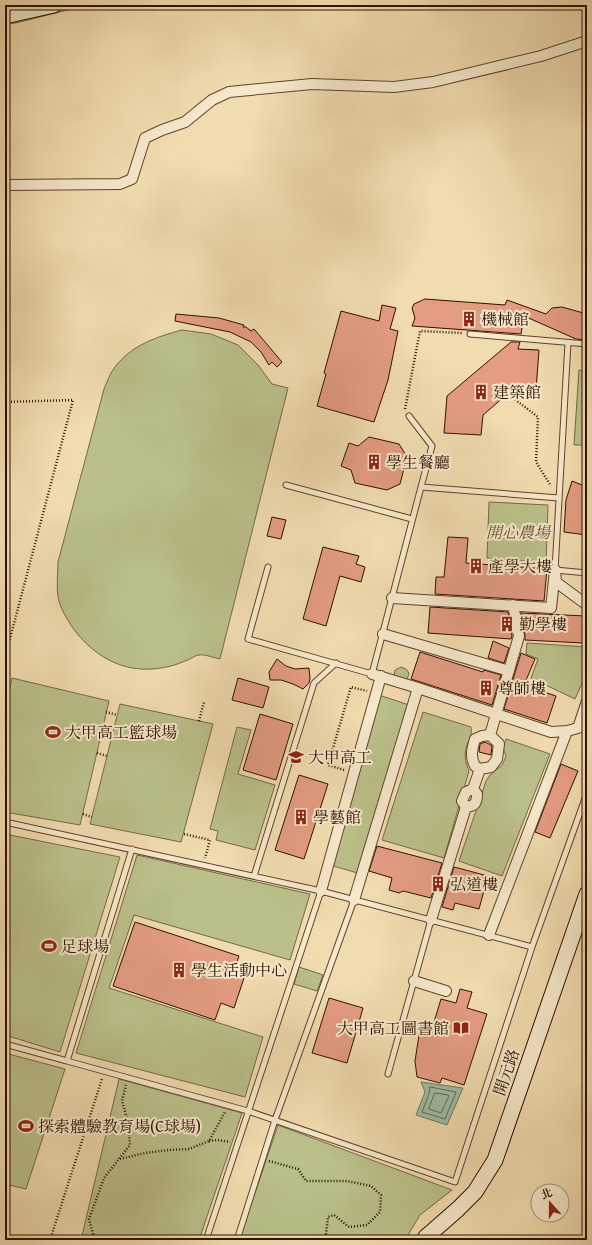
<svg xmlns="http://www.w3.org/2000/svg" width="592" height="1245" viewBox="0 0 592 1245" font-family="'Gentium Book Plus','Noto Serif TC',serif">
  <rect width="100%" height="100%" fill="#f1dcaf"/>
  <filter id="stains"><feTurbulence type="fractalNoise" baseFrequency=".005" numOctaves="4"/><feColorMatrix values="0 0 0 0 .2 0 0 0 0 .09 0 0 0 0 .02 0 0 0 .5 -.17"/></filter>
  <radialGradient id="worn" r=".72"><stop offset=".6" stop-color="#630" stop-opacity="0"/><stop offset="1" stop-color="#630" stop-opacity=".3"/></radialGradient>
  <!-- green -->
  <path fill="#bbc08a" stroke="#756845" d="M 5,5 L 87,5 L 16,23 L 5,24 Z
    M 182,330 L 211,334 L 238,345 L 258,365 L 272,384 L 288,388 L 220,659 C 214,658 205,654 199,655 C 195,655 190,660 185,661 C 172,667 155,670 141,669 C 105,667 75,639 61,607 C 55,594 58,576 58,562 L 104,389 C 107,382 110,373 115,367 C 132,345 156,337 182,330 Z
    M 579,370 L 587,371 L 587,445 L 574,445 Z
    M 489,502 L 548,505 L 546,563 L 487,558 Z
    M 527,643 L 587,647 L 587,672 L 575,699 L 531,678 L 538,659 L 526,654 Z
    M 401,667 L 406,669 L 409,673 L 407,680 L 394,677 L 395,670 Z
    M 12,678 L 109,701 L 80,825 L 5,812 L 5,708 Z
    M 379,695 L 409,705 L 361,874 L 330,865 Z
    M 120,704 L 213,724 L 181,842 L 90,824 Z
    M 423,712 L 471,727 C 473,736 467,741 466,749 C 464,757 466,764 469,771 L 444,858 L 382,840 Z
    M 237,727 L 251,730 L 238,774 L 275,785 L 255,850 L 216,840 L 218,831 L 210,829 Z
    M 506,739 L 550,754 L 502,876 L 459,861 L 486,781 L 490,775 L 502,765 L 504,761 L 506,756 L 503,748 Z
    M 5,834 L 120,857 L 60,1052 L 5,1035 Z
    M 137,855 L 310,894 L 290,960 L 134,915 L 109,988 L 263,1037 L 245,1097 L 76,1053 Z
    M 299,967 L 323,975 L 317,991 L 294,984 Z
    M 5,1053 L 65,1069 L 26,1189 L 5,1184 Z
    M 119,1079 L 242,1113 L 199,1240 L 81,1240 Z
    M 278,1125 L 452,1190 L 420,1215 L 405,1240 L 239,1240 Z"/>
  <!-- water -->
  <path fill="#9cbca6" stroke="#707764" d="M 421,1082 L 463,1088 L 447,1125 L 416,1115 L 425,1092 Z"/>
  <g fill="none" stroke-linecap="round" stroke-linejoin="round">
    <!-- shore -->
    <path stroke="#666653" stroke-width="1" d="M 430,1087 L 456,1092 L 445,1119 L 422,1112 L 429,1094 Z
      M 435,1093 L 448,1095 L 449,1096 L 441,1113 L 429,1109 Z"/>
  </g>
  <!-- building -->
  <path fill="#e49c82" stroke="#2f1000" d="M 425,299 L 505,305 L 507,300 L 546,314 L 552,308 L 562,307 L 587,314 L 587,340 L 576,339 L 524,316 L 521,334 L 412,326 L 415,318 L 412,308 L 414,304 Z
    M 382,305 L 396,308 L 390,329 L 398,331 L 388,380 L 374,422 L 317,406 L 326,374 L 324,373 L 341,311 L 379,321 Z
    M 176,314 L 219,318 L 244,325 L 243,327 L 246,327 L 251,331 L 254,329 L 282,362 L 277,367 L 272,362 L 269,365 L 261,352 L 251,342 L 230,332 L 175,321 Z
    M 511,342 L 520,342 L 518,349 L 539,350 L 536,390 L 512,390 L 483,415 L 481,435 L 444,433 L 447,396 Z
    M 369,437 L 399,444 L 407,457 L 400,484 L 387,490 L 355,483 L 351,470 L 341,466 L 349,443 L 358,446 Z
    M 572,481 L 587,487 L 587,535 L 564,532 L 566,500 Z
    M 272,517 L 286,520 L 281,539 L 267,536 Z
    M 448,537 L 468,538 L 466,563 L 547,569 L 544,601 L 435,594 L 436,577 L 444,577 Z
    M 323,547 L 359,556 L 356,564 L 365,567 L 361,582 L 340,576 L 326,626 L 303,619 Z
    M 430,607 L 508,612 L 512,636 L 511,639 L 428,633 Z
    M 521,613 L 586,616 L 584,643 L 525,640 L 525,635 Z
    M 493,641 L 509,648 L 504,663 L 488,658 Z
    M 420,652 L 483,672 L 484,670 L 501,675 L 492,705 L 411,679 Z
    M 521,653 L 535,659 L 524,685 L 556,696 L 547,723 L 504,709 Z
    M 277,659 L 286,666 L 295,669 L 309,668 L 310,678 L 309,683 L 303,689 L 293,684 L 281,680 L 270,680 L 269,672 Z
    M 238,678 L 269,687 L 263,708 L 232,700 Z
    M 260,714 L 293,724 L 276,780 L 243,770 Z
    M 485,742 L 489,744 L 492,746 L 491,755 L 479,752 L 480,744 Z
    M 561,764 L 578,771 L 550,838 L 535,832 Z
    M 299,775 L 328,784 L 304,859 L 275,850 Z
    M 377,846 L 442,863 L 431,898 L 403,891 L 399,893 L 389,890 L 392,878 L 369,871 Z
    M 454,867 L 488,876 L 479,909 L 455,903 L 453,910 L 442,907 Z
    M 135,922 L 239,956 L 235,968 L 246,972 L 234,1008 L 221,1003 L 215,1020 L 113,986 Z
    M 460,989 L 472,992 L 467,1008 L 487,1014 L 464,1085 L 442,1078 L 440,1083 L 417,1077 L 415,1061 L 420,1029 L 431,1032 L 441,999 L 456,1003 Z
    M 329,998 L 363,1008 L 347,1063 L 312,1053 Z"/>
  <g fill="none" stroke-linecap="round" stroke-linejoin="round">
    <defs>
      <path id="lane" d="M 470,334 L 587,344
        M 568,343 L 555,570 L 587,573
        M 409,416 L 432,446 L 421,487
        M 286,485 L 412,519
        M 268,567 L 248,639 L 372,674 L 421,487 L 559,498
        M 5,822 L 321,891 L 532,947 L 587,793
        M 132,849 L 67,1061 L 248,1111 L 455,1182 L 532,947
        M 254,876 L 314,683 L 336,663
        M 5,1044 L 67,1061
        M 388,1074 L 431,920
        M 206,1240 L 321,891
        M 237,1240 L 275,1120 L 354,900"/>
      <path id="street" d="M 5,185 L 120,184 L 132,179 L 145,138 L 162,130 L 185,122 L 212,100 L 229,92 L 312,84 L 394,87 L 433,82 L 541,56 L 587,41
        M 392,598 L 551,608 L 555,570 L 556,582 L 587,605
        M 383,634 L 509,671
        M 372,674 L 418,688
        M 480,769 L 475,766 C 470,757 472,749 475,739 L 482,736 L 490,735
        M 466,807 C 475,806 477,803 477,794 L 473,789
        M 321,891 L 381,676
        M 354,900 L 418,688 L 551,732 L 567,731 L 578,728 L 587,701
        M 431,920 L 466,807 L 462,801 L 466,792 L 473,789 L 480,769 L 491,767 L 497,759 L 499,744 L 490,735 L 519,636 L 513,605
        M 489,935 L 567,731
        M 414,981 L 446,991"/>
      <path id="secondary" d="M 5,16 L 54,5
        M 424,1240 L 426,1237 L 458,1209 L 475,1192 L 495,1160 L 587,894"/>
    </defs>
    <!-- lane casing -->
    <use href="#lane" stroke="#60432c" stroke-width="7"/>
    <!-- street casing -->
    <use href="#street" stroke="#60432c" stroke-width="12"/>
    <!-- secondary casing -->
    <use href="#secondary" stroke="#2f1000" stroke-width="17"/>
    <!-- path -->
    <path stroke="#2f1000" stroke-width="2.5" stroke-dasharray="1 2" stroke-linecap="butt" d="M 508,394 L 538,417 L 536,462 L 551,486
      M 5,402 L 73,400 L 7,650 L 5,650
      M 405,409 L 420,331 L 463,333
      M 106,712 L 117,715
      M 199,721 L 204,702
      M 97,753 L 107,756
      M 344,770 L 328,765 L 351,687 L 367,691
      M 83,814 L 92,817
      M 184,834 L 210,840 L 205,858
      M 209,1141 L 217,1140 L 230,1142
      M 120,1159 L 145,1153 L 169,1150 L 189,1149 L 209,1141 L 225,1112
      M 269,1161 L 298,1169 L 306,1181 L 347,1181 L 371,1186 L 381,1195 L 380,1212 L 367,1225 L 349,1227 L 334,1215 L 328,1217 L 326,1234 L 333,1240
      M 50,1240 L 102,1079
      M 100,1240 L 93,1234 L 89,1219 L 104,1178 L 130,1145 L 128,1122 L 122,1101 L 126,1085"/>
    <!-- lane -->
    <use href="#lane" stroke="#f6e8cb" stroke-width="5"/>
    <!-- street -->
    <use href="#street" stroke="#f6e8cb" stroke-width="10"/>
    <!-- secondary -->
    <use href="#secondary" stroke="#f6e8cb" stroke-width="15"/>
  </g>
  <!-- icons -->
  <defs>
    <symbol id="building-bare" viewBox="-9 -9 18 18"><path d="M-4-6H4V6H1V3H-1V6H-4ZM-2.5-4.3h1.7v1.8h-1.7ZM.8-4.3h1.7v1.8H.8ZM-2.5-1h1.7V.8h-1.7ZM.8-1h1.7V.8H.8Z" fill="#8f2418" stroke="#f6e8cb" stroke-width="2.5" paint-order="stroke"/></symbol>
    <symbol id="stadium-bare" viewBox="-9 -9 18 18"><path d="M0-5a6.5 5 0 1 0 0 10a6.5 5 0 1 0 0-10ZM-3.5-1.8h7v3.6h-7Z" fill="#8f2418" stroke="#f6e8cb" stroke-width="2.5" paint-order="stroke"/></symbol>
    <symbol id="school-bare" viewBox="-9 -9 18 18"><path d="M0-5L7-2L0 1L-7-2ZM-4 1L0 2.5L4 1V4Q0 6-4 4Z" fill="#8f2418" stroke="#f6e8cb" stroke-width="2.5" paint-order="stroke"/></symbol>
    <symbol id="library-bare" viewBox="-9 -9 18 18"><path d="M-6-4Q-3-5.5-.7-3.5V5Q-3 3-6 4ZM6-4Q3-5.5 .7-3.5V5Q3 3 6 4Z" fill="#8f2418" stroke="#f6e8cb" stroke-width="2.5" paint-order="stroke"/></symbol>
  </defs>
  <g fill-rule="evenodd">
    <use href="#building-bare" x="458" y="308" width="22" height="22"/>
    <use href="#building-bare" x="470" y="381" width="22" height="22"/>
    <use href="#building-bare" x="363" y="451" width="22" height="22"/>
    <use href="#building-bare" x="465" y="555" width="22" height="22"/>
    <use href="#building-bare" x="496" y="613" width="22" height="22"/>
    <use href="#building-bare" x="475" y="677" width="22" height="22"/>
    <use href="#stadium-bare" x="42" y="721" width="22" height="22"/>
    <use href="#school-bare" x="285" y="746" width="22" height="22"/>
    <use href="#building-bare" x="290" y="806" width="22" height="22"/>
    <use href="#building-bare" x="427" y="873" width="22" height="22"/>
    <use href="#stadium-bare" x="38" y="935" width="22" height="22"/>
    <use href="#building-bare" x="168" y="959" width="22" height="22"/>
    <use href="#library-bare" x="450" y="1017" width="22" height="22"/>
    <use href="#stadium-bare" x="15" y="1115" width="22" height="22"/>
  </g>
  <g text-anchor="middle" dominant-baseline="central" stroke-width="4" stroke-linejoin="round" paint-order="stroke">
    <!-- poi labels -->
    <g font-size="16" fill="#2f1000" stroke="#f6e8cb" text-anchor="start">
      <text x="481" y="319">機械館</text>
      <text x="493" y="392">建築館</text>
      <text x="386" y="462">學生餐廳</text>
      <text x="488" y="566">產學大樓</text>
      <text x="519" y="624">勤學樓</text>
      <text x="498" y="688">尊師樓</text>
      <text x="65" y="732">大甲高工籃球場</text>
      <text x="308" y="757">大甲高工</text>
      <text x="313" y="817">學藝館</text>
      <text x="450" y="884">弘道樓</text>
      <text x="61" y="946">足球場</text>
      <text x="191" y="970">學生活動中心</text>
      <text x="449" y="1028" text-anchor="end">大甲高工圖書館</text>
      <text x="38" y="1126">探索體驗教育場(C球場)</text>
    </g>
    <!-- park labels -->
    <g font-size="16" font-style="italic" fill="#604e30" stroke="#f6e8cb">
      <text x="518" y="532">開心農場</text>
    </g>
    <!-- street labels -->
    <g font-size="16" fill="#2f1000" stroke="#f6e8cb">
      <text transform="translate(506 1072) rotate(-71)">開元路</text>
    </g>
  </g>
  <!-- margin -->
  <rect width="592" height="1245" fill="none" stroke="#f1dcaf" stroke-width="20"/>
  <rect x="6" y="6" width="580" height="1233" fill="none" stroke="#2f1000" stroke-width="2"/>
  <rect x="10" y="10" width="572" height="1225" fill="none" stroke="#2f1000"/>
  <!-- north arrow -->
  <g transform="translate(550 1203) rotate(339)"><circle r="19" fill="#f6e8cb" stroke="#a6927a"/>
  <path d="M0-3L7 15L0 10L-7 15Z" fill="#8f2418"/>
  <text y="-6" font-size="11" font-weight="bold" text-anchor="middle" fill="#2f1000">北</text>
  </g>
  <rect width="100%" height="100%" filter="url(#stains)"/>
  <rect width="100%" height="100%" fill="url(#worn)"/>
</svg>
